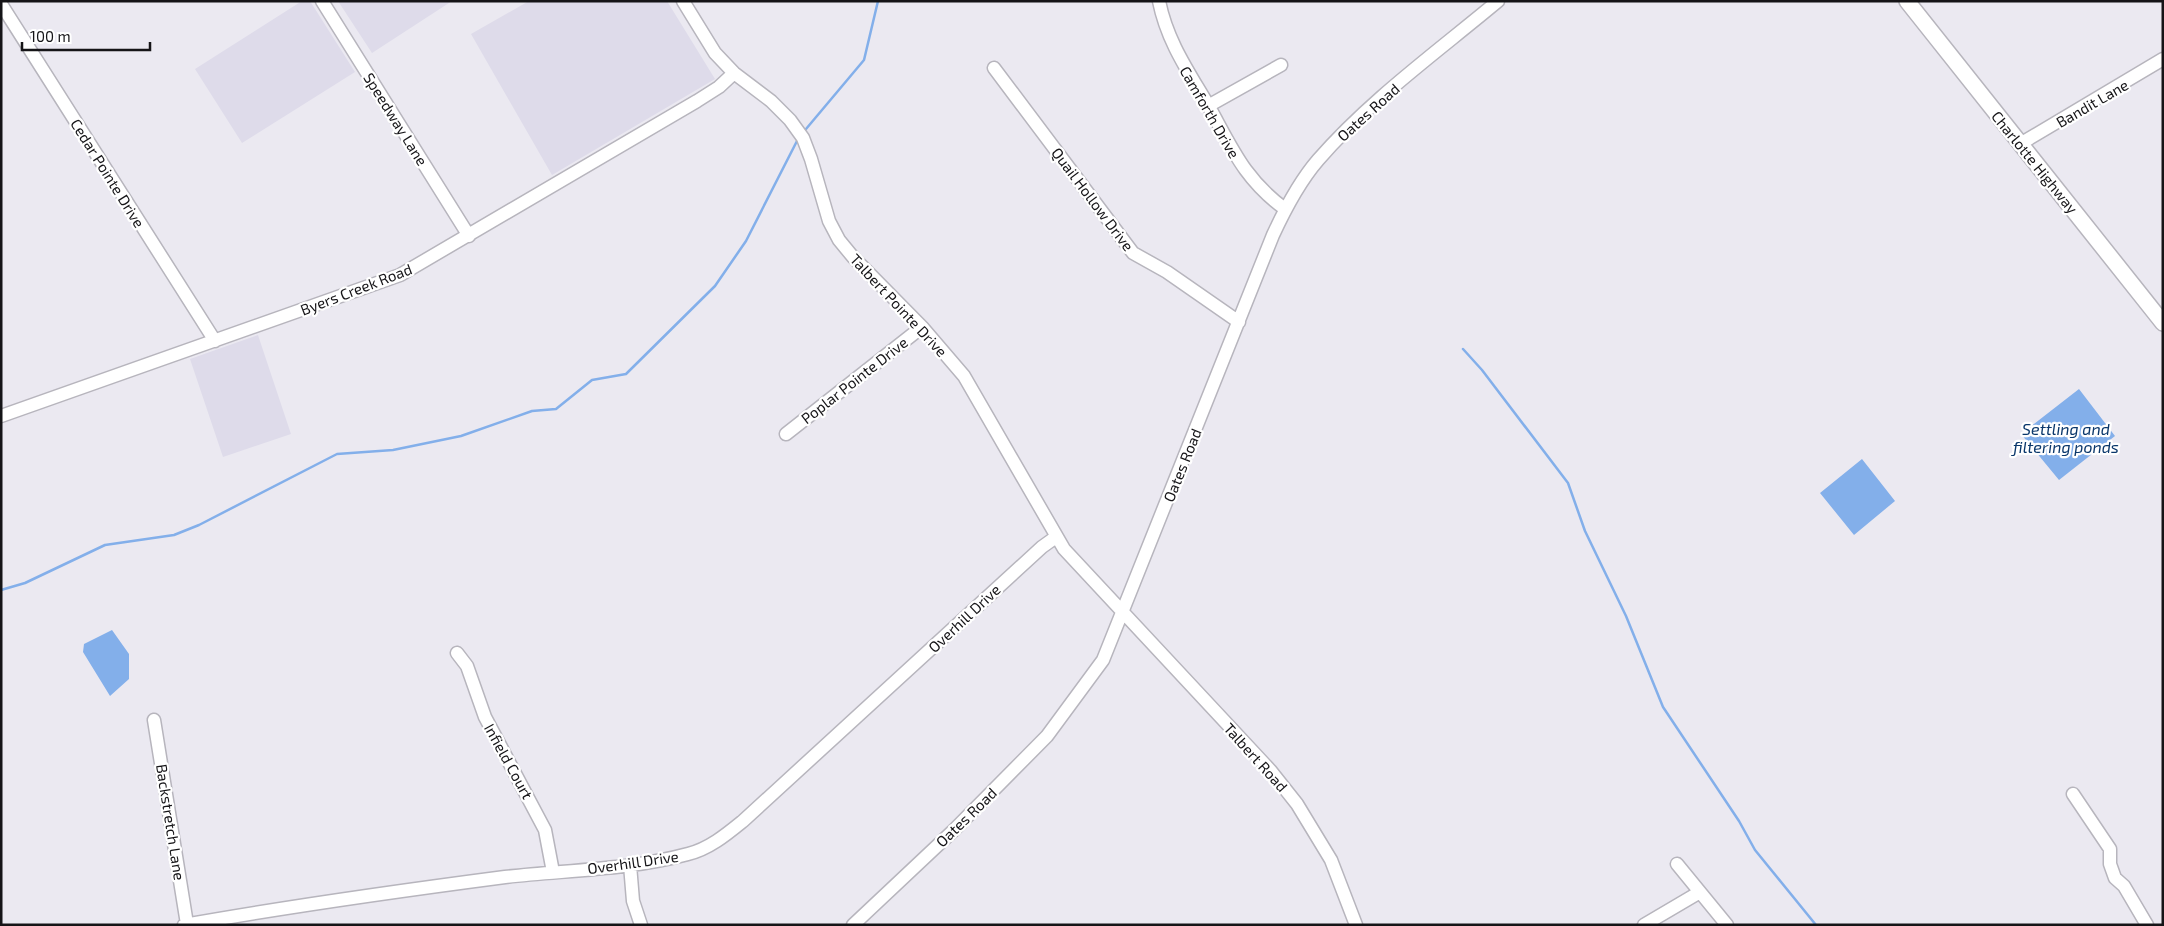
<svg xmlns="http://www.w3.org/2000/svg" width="2164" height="926" viewBox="0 0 2164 926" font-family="'Exo 2',sans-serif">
  <rect width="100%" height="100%" fill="#ebe9f1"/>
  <!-- built -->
  <path fill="#dedbea" d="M 302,1 L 310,1 L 355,72 L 242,143 L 195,69 Z
    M 338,1 L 452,1 L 372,53 Z
    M 529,1 L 667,1 L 715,79 L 552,175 L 471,34 Z
    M 258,335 L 291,434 L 223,457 L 190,359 Z"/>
  <!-- water -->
  <path fill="#83afea" d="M 2079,389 L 2115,436 L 2059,480 L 2021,434 Z
    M 1862,459 L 1895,501 L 1854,535 L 1820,493 Z
    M 112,630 L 129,654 L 129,679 L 110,696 L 83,652 L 84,644 Z"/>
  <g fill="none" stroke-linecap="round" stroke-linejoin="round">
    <!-- stream -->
    <path stroke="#83afea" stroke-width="2.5" d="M 806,129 L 864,60 L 878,1
      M 1463,349 L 1482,370 L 1568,483 L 1585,531 L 1626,616 L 1663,707 L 1739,821 L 1755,850 L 1816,925
      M 1,590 L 25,583 L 105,545 L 174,535 L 199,525 L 337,454 L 393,450 L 461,436 L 532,411 L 556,409 L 592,380 L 626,374 L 715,286 L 746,241 L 798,139"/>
    <defs>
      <path id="minor" d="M 322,1 L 469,236
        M 683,1 L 715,53 L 734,73 L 771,101 L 790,120 L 803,138 L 811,159 L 829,221 L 839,240 L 853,257 L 922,327 L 964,376 L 1064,549 L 1270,770 L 1297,804 L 1331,860 L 1356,925
        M 1159,1 C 1167,41 1188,71 1208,105 C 1232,148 1244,179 1285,209
        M 1,4 L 215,341
        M 994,68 L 1133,253 L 1167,272 L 1239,322
        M 1208,106 L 1281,65
        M 2020,144 L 2163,59
        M 1,416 L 400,275 L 697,101 L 719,87 L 734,73
        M 786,434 L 922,327
        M 457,653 L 467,666 L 485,717 L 545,830 L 553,872
        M 154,720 L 187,924
        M 2073,794 L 2110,849 L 2110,864 L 2115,878 L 2124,886 L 2147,925
        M 1677,864 L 1727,925
        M 630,865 L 633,901 L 641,925
        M 184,925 C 291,906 398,891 505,877 C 566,870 629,870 688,854 C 709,849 727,834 743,821 L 1042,547 L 1056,537
        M 853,925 L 954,830 L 1047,736 L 1103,660 L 1273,235 C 1285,209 1299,182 1318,160 C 1370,100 1437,52 1498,1
        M 1644,925 L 1700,892"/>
      <path id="major" d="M 1907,1 L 2163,323"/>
    </defs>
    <!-- minor casing -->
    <use href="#minor" stroke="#b7b5bd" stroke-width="15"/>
    <!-- major casing -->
    <use href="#major" stroke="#b7b5bd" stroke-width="18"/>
    <!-- minor -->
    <use href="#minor" stroke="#fff" stroke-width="12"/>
    <!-- major -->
    <use href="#major" stroke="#fff" stroke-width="15"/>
  </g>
  <g text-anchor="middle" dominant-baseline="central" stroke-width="4.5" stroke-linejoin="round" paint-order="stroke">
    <!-- street labels -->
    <g font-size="15" fill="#151417" stroke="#fff">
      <text transform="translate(2092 103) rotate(-30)">Bandit Lane</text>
      <text transform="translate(1210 112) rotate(60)">Camforth Drive</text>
      <text transform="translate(1368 112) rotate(-42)">Oates Road</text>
      <text transform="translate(396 119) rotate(58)">Speedway Lane</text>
      <text transform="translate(2035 162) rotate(51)">Charlotte Highway</text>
      <text transform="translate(108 173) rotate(58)">Cedar Pointe Drive</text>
      <text transform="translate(1093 199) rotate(53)">Quail Hollow Drive</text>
      <text transform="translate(356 289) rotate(-21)">Byers Creek Road</text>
      <text transform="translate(899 305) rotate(47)">Talbert Pointe Drive</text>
      <text transform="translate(854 380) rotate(-38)">Poplar Pointe Drive</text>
      <text transform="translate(1182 465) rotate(-68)">Oates Road</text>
      <text transform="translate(964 618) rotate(-43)">Overhill Drive</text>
      <text transform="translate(1256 757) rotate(48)">Talbert Road</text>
      <text transform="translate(509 761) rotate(61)">Infield Court</text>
      <text transform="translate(966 817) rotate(-44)">Oates Road</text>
      <text transform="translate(171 822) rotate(81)">Backstretch Lane</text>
      <text transform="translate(633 862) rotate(-8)">Overhill Drive</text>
    </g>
    <!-- water labels -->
    <g font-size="16" font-style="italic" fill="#0a376b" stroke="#fff">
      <text x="2066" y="428">Settling and<tspan x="2066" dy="18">filtering ponds</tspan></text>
    </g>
  </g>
  <!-- border -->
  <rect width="2164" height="926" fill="none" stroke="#151417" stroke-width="5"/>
  <!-- scale -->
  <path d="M22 42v8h128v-8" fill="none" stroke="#151417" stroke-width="2.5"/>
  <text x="30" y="42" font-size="15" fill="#151417" stroke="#ffffff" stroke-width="4" paint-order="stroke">100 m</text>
</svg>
